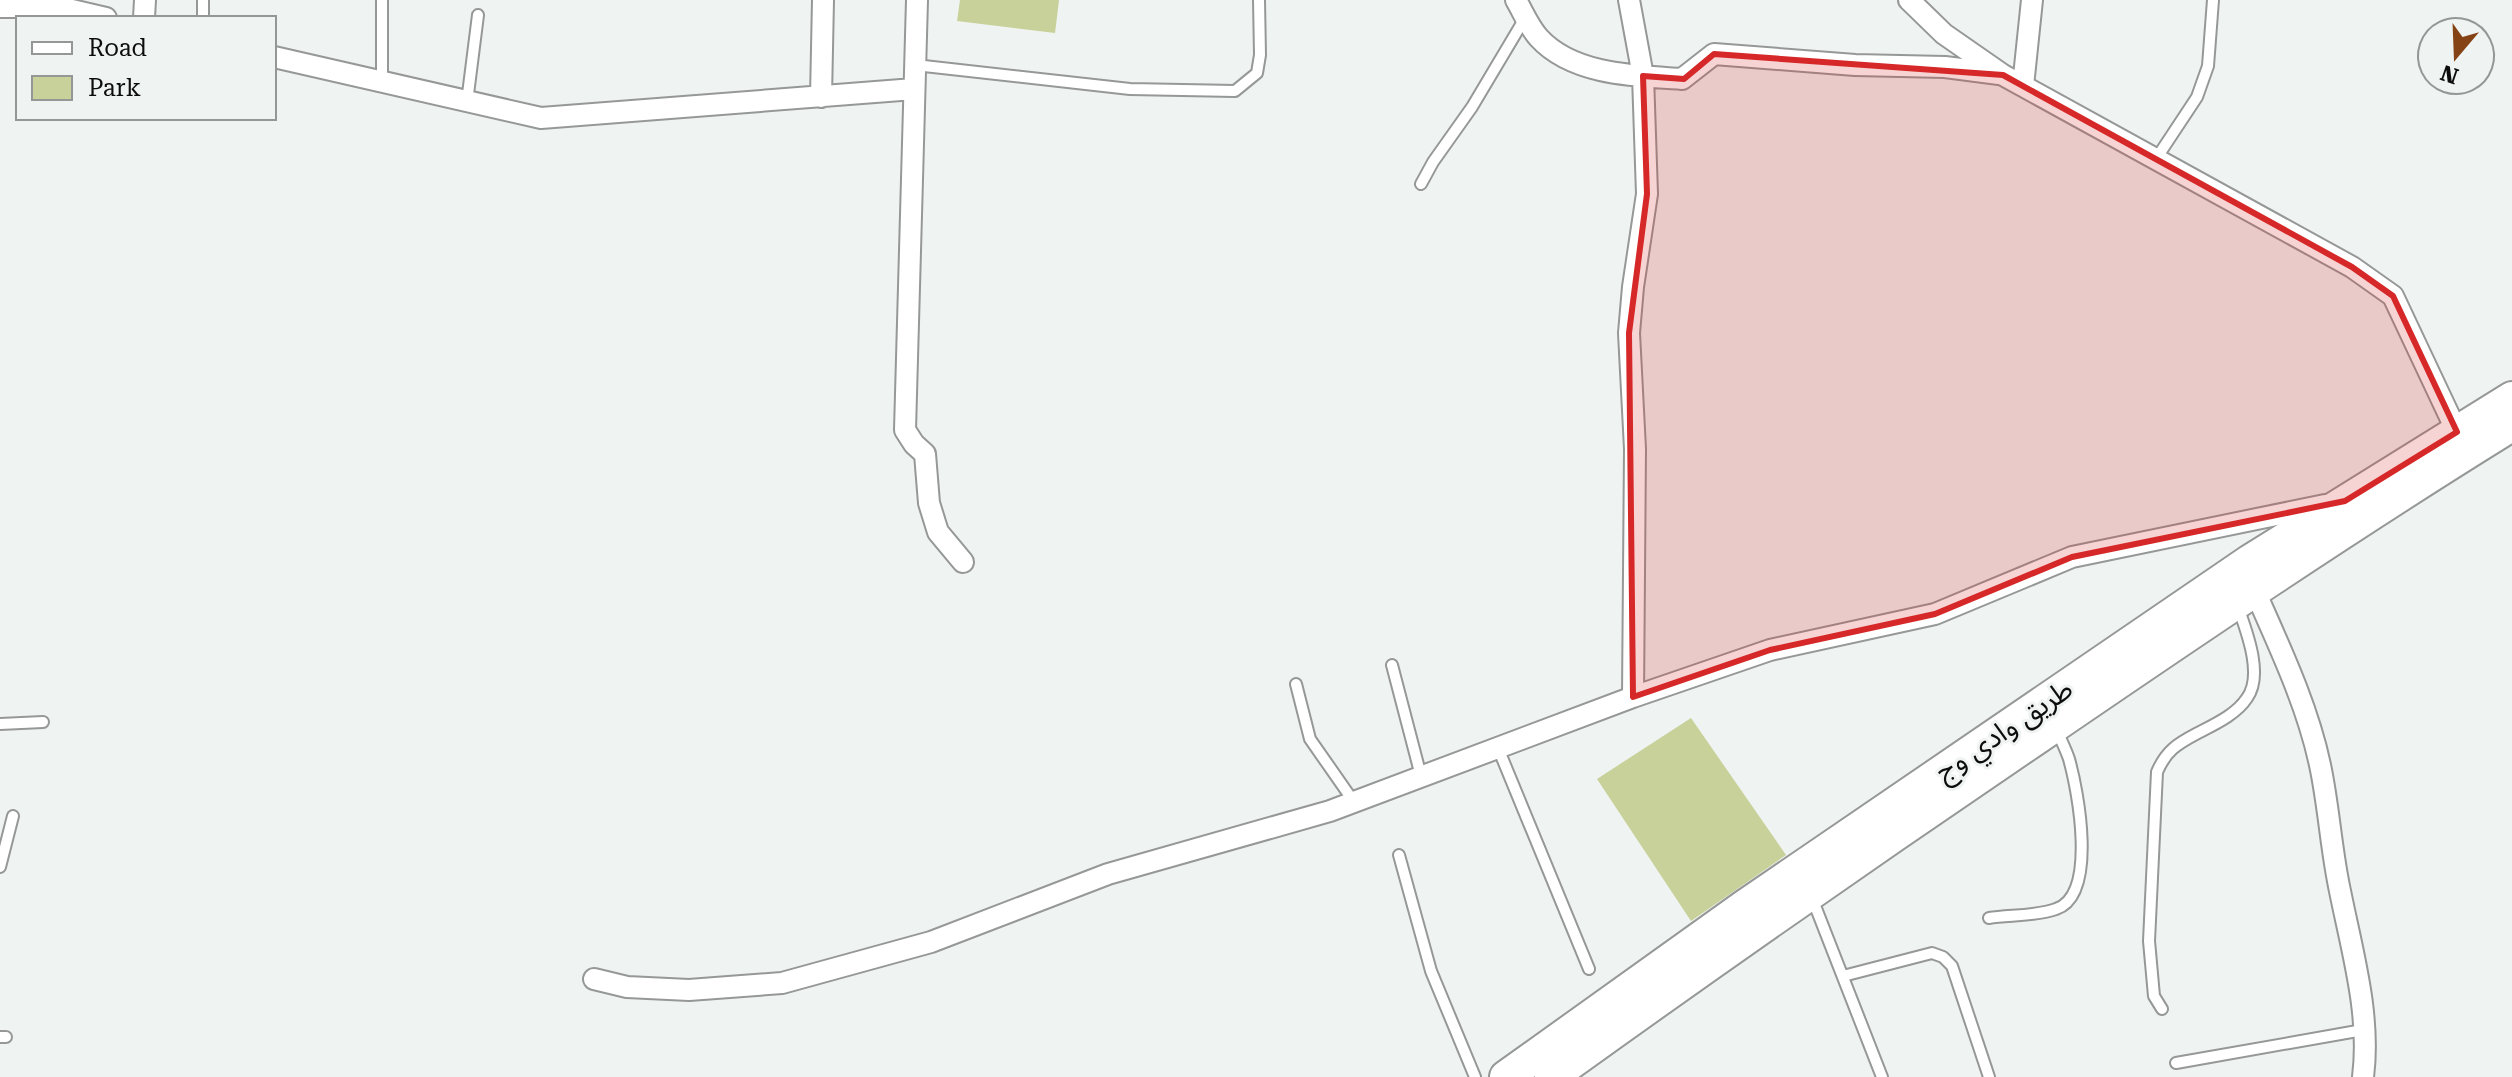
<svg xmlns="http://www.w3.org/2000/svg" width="2512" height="1077" viewBox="0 0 2512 1077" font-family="'Roboto Serif','Noto Sans Arabic',serif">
  <rect width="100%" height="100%" fill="#eff3f1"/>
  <!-- green -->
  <path fill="#c7d199" d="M 960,0 L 1059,0 L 1055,33 L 957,21 Z
    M 1691,718 L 1786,855 L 1691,921 L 1597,779 Z"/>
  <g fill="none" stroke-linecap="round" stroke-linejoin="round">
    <defs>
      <path id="service" d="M 203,18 L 203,0
        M 915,65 L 1130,89 L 1235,91 L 1257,73 L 1260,55 L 1259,0
        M 382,83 L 382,0
        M 467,102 L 478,15
        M 2156,159 L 2197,97 L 2208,66 L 2213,0
        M 1421,184 L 1433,162 L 1472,107 L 1525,18
        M 1392,665 L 1421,776
        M 1296,684 L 1310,739 L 1354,802
        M 0,724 L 43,722
        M 1498,748 L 1589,969
        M 1399,855 L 1431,971 L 1475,1077
        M 0,867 L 13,816
        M 1812,898 L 1882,1077
        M 1989,918 C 2009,915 2038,916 2056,909 C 2098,895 2078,791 2069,759 C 2066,750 2061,740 2057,731
        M 1843,976 L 1932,953 L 1943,957 L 1952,966 L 1989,1077
        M 2162,1009 L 2154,996 L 2149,941 L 2157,772 C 2166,751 2177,744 2196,734 C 2213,725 2236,715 2247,698 C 2264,675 2246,630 2238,607
        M 0,1037 L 6,1037
        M 2176,1063 L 2363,1030"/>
      <path id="minor" d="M 917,0 L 905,430 L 914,444 L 925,454 L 929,503 L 938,532 L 963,562
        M 1516,0 C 1523,12 1529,27 1539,38 C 1573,75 1635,76 1682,79 L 1714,54 L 1855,65 L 1945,67 L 1999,74
        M 1629,0 L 1643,76 L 1647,194 L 1633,287 L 1629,333 L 1635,449 L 1633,697
        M 1909,0 L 1944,34 L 2003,75 L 2352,267 L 2393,296 L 2457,432
        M 0,7 L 59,7 L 106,18
        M 144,18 L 145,0
        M 274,57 L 541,118 L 914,89
        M 2023,86 L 2032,0
        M 821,97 L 823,0
        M 2254,589 C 2279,646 2307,704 2320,765 C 2329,807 2331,850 2340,891 C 2352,951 2371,1015 2363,1077
        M 594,979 L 627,987 L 689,990 L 782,983 L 931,942 L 1108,874 L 1330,811 L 1633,697 L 1770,650 L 1935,614 L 2072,557 L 2325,505"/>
      <path id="primary" d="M 1506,1077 L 1745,906 L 2250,561 L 2512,398
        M 1551,1077 C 1712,961 1874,848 2038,737 C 2193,631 2348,526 2508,427"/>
    </defs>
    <!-- service casing -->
    <use href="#service" stroke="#959896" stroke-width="14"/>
    <!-- minor casing -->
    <use href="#minor" stroke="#959896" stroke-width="24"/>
    <!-- primary casing -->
    <use href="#primary" stroke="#959896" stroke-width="36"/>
    <!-- service -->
    <use href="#service" stroke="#fff" stroke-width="10"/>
    <!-- minor -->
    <use href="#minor" stroke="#fff" stroke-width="20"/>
    <!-- primary -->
    <use href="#primary" stroke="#fff" stroke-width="32"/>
  </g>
  <!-- marked area -->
  <path fill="#d62828" fill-opacity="0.2" stroke="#d62828" stroke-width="6" stroke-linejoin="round" d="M 1714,54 L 2003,75 L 2352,267 L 2393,296 L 2457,432 L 2345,501 L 2072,557 L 1935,614 L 1770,650 L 1633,697 L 1629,333 L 1647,194 L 1643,76 L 1684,79 Z"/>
  <g text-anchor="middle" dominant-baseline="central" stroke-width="6" stroke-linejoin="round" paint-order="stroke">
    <!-- street labels -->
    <g font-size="28" fill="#0c0d0c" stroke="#eff3f1">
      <text transform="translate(2004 730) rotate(-34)">طريق وادي وج</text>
    </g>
  </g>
  <!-- legend -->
  <rect x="16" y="16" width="260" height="104" fill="#eff3f1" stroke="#949795" stroke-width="2"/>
  <rect x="32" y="42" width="40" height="12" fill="#ffffff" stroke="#949795" stroke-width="2"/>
  <text x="88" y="56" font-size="24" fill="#0c0d0c">Road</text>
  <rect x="32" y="76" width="40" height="24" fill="#c7d199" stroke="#949795" stroke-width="2"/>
  <text x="88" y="96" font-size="24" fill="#0c0d0c">Park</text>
  <!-- north arrow -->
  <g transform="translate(2456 56) rotate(199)"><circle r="38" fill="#eff3f1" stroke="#949795" stroke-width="2"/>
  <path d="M0-6L14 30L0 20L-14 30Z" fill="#854215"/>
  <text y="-12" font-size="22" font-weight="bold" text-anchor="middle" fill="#0c0d0c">N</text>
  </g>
</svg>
